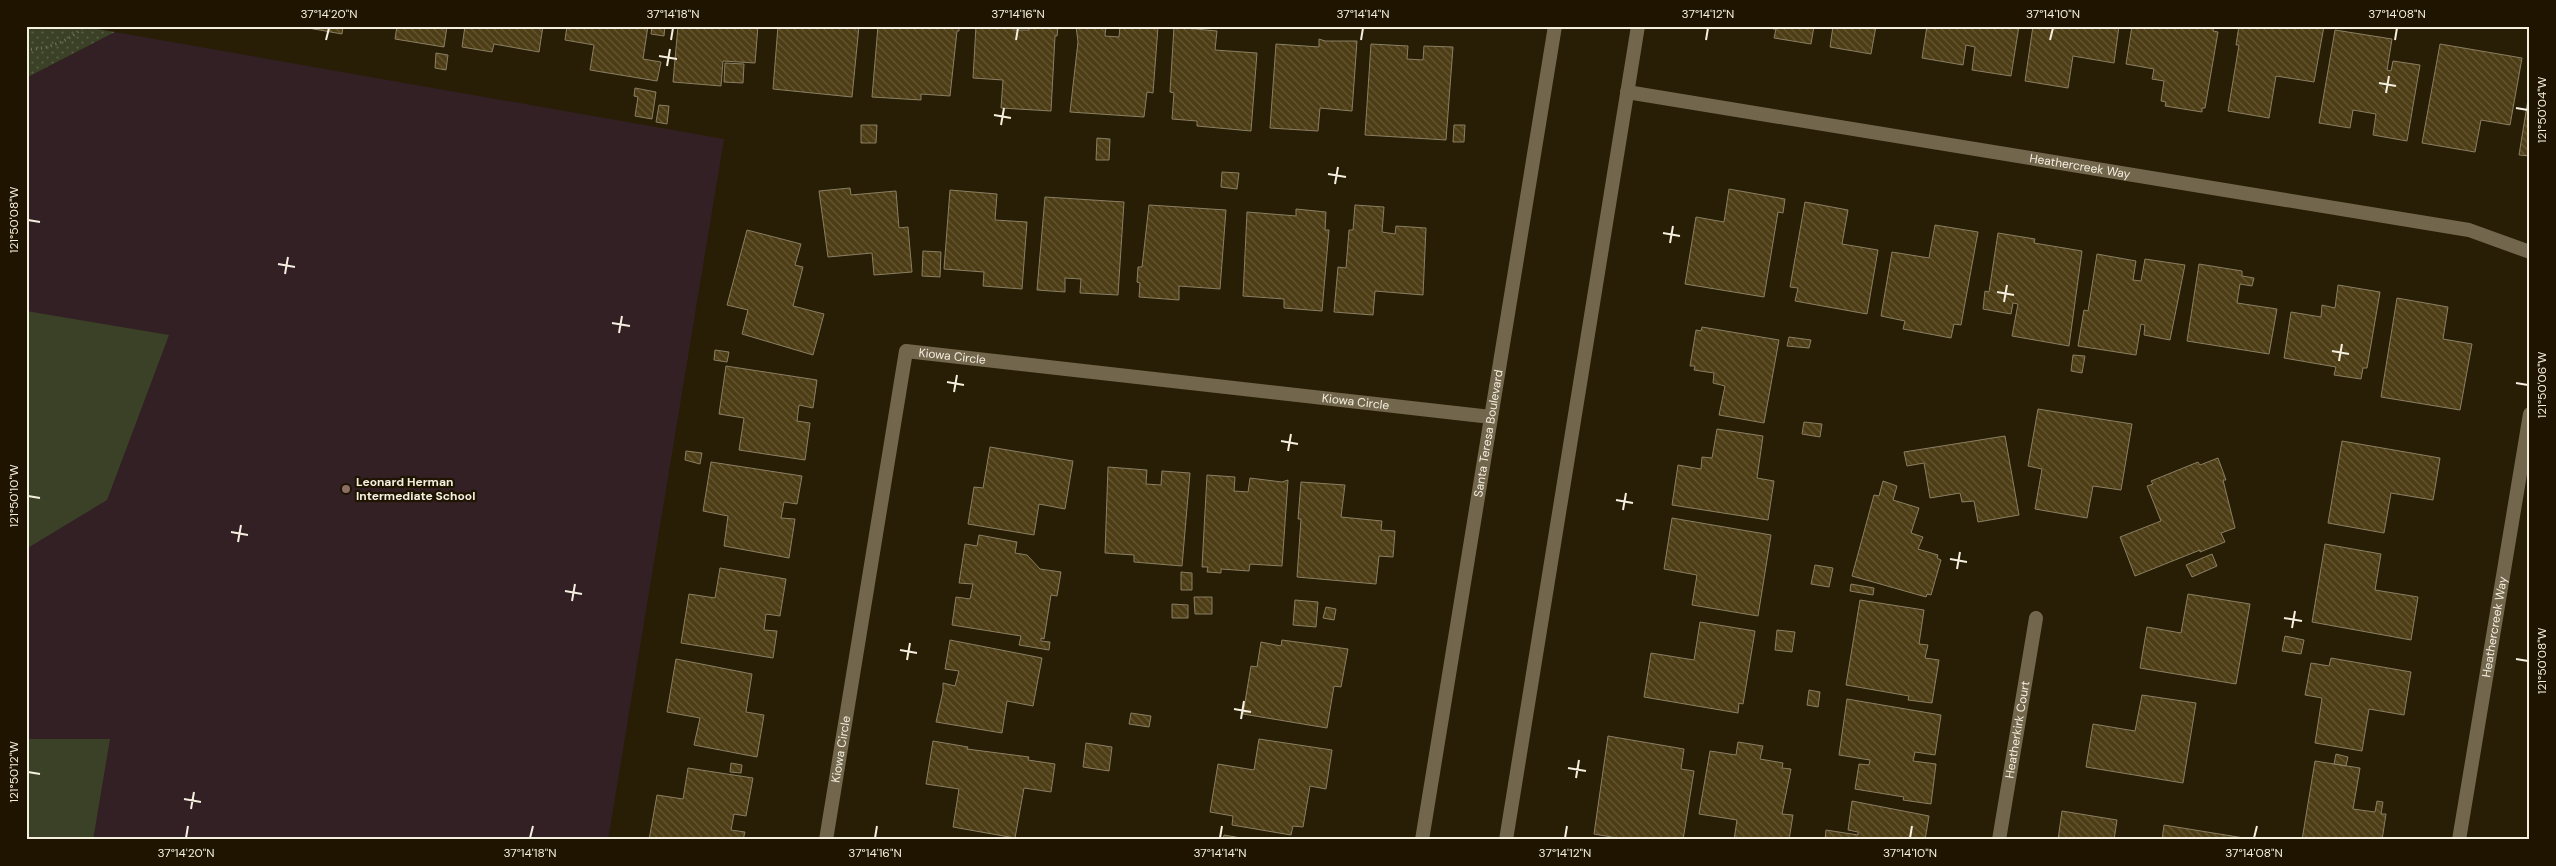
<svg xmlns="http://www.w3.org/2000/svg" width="2556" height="866" viewBox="0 0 2556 866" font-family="'DM Sans',sans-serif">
  <defs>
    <pattern id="park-dots" width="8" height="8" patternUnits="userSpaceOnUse" patternTransform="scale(1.25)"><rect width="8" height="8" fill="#3b4127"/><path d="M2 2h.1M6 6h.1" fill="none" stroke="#585d46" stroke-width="1.8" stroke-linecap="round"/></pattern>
    <pattern id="building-back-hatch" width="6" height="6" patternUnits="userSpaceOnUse" patternTransform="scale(1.25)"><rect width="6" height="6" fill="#4d3d15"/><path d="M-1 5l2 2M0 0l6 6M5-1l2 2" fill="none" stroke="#675937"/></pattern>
  </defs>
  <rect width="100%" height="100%" fill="#271e05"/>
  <!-- education -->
  <path fill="#332025" d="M 115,32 L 724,139 L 608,840 L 26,840 L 26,78 Z"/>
  <!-- park -->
  <path fill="url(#park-dots)" d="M 26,26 L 79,26 L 115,32 L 26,78 Z"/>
  <!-- garden -->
  <path fill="#3b4127" d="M 26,311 L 169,335 L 107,500 L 26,549 Z
    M 26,739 L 110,739 L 93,840 L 26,840 Z"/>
  <!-- building -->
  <path fill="url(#building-back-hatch)" stroke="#8a7f63" d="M 297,26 L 343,26 L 342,34 Z
    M 397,26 L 447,26 L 444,47 L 395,39 Z
    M 465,26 L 543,26 L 539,52 L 494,44 L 492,52 L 462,47 Z
    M 567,26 L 648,26 L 643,59 L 661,62 L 657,81 L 590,70 L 594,45 L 565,40 Z
    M 652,26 L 665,26 L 664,36 L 651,34 Z
    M 678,26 L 758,26 L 755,63 L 723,61 L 721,86 L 673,82 Z
    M 778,26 L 859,26 L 852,97 L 773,89 Z
    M 878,26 L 959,26 L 959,31 L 957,31 L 950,96 L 921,94 L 921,100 L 872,97 Z
    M 976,26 L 1014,26 L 1014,30 L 1029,30 L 1030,26 L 1058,26 L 1057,36 L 1055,36 L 1051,111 L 1001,108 L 1003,80 L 973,78 Z
    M 1076,26 L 1106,26 L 1105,36 L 1119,37 L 1120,26 L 1158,27 L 1153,93 L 1147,92 L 1144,117 L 1070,112 L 1078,42 Z
    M 1773,26 L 1814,26 L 1811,44 L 1774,38 L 1776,29 L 1773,29 Z
    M 1833,26 L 1876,26 L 1871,54 L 1830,47 Z
    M 1927,26 L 2019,26 L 2011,76 L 1972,70 L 1975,47 L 1966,45 L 1963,65 L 1922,58 Z
    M 2033,26 L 2119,26 L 2114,63 L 2073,56 L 2068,88 L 2025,81 Z
    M 2132,26 L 2214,26 L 2213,31 L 2218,32 L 2205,108 L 2202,108 L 2202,112 L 2165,106 L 2166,102 L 2161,101 L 2164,81 L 2152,79 L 2154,69 L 2126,64 Z
    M 2239,26 L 2324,26 L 2314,82 L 2276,76 L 2269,118 L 2228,111 L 2239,45 L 2236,45 Z
    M 1174,27 L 1217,31 L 1215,50 L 1257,53 L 1251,131 L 1197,126 L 1197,121 L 1172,119 L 1174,93 L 1170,92 Z
    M 2335,30 L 2392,39 L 2387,70 L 2391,71 L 2393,61 L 2420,65 L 2407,141 L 2373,135 L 2376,114 L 2353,110 L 2350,128 L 2319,123 Z
    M 1319,39 L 1325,41 L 1357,41 L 1352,111 L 1320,108 L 1318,131 L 1270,128 L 1276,44 L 1319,47 Z
    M 1371,44 L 1408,46 L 1407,59 L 1423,60 L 1424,46 L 1453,47 L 1446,140 L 1365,135 Z
    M 2440,44 L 2522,58 L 2510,125 L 2481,120 L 2475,152 L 2422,143 Z
    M 436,53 L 448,55 L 446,70 L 435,68 Z
    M 725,63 L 744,64 L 743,83 L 724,82 Z
    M 2530,87 L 2530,156 L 2519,155 Z
    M 635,88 L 656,92 L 652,119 L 635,116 L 638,97 L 634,96 Z
    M 659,105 L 669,106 L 667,124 L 656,122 Z
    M 861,125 L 877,125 L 876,143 L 861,143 Z
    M 1454,125 L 1465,125 L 1464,142 L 1453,142 Z
    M 1097,138 L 1110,139 L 1109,160 L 1096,160 Z
    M 1222,172 L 1239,173 L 1237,189 L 1221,187 Z
    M 850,188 L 851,195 L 896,191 L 899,228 L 908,227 L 912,272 L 874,275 L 872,253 L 828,257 L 819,191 Z
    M 1729,189 L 1785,199 L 1783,213 L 1778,212 L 1764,297 L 1685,284 L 1696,217 L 1724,222 Z
    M 950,190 L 997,194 L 995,220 L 1027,222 L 1022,289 L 983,286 L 984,272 L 944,269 Z
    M 1045,197 L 1124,202 L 1118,295 L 1080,293 L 1081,279 L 1065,278 L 1065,292 L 1037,290 Z
    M 1805,202 L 1848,210 L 1842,244 L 1878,250 L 1867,314 L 1795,301 L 1798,288 L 1790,287 Z
    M 1149,205 L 1226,210 L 1220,289 L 1179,286 L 1179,300 L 1139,297 L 1140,283 L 1137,282 L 1138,267 L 1142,267 Z
    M 1355,205 L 1384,207 L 1382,232 L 1395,234 L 1396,226 L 1426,228 L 1423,295 L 1375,291 L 1373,315 L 1334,312 L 1338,267 L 1346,268 L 1349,230 L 1353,230 Z
    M 1296,209 L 1326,212 L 1325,230 L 1329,230 L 1322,311 L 1284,308 L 1284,299 L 1243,296 L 1247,212 L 1296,216 Z
    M 1935,225 L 1978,232 L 1961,325 L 1954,324 L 1951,338 L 1903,329 L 1905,321 L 1881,316 L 1892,252 L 1929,258 Z
    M 747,230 L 801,244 L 795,265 L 803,267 L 793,306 L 824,314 L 813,355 L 742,334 L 748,310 L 727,305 Z
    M 1998,233 L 2035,239 L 2034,243 L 2082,251 L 2069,346 L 2012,336 L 2018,304 L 2013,303 L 2011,314 L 1983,309 L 1985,291 L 1989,292 Z
    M 923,251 L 941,252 L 940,277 L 922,276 Z
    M 2097,254 L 2136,261 L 2133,280 L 2141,281 L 2145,259 L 2185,265 L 2170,340 L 2144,335 L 2145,325 L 2141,324 L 2136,355 L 2078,346 L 2084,310 L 2088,311 Z
    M 2199,264 L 2242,271 L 2242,276 L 2254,278 L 2252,286 L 2240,284 L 2237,303 L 2277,309 L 2269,354 L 2187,341 Z
    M 2338,285 L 2380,292 L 2367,368 L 2363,368 L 2361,379 L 2334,375 L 2336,367 L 2284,358 L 2291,312 L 2321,317 L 2322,305 L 2335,308 Z
    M 2397,298 L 2448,307 L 2443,339 L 2472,344 L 2460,410 L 2381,397 Z
    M 1702,327 L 1779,340 L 1764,423 L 1719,415 L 1725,386 L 1713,383 L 1714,373 L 1694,370 L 1695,366 L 1690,366 L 1696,330 L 1701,331 Z
    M 1789,337 L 1811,340 L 1809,348 L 1787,346 Z
    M 715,350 L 729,352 L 727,362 L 714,360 Z
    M 2073,355 L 2085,356 L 2082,373 L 2071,371 Z
    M 726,366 L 817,380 L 813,408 L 799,405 L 797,421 L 810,423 L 805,460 L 739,450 L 744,418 L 719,414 Z
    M 2038,409 L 2132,424 L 2121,490 L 2093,486 L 2087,518 L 2035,509 L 2042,469 L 2028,466 Z
    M 1804,422 L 1822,424 L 1820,437 L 1802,434 Z
    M 1717,429 L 1763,436 L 1757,478 L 1774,481 L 1768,520 L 1672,505 L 1678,465 L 1701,469 L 1702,457 L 1712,458 Z
    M 2005,436 L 2019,515 L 1978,522 L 1974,501 L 1962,502 L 1960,493 L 1930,498 L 1924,463 L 1907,466 L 1904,452 Z
    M 2342,441 L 2440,458 L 2433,500 L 2391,493 L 2384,533 L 2328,523 Z
    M 990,447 L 1073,461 L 1065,509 L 1039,504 L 1034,535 L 968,524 L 974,487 L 983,488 Z
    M 686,451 L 702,453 L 700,464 L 685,460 Z
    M 2218,458 L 2226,480 L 2223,480 L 2235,528 L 2221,533 L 2225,542 L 2200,552 L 2200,550 L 2135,576 L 2120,537 L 2161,521 L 2147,486 L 2153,484 L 2151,481 L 2198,462 L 2200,465 Z
    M 711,462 L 802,476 L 797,504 L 784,502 L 781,518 L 795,519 L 789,558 L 724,546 L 728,516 L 703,511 Z
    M 1108,467 L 1147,470 L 1146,484 L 1161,485 L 1162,471 L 1190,473 L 1182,566 L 1134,562 L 1134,555 L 1105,553 Z
    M 1207,475 L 1235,477 L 1234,491 L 1248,492 L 1250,478 L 1282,482 L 1288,480 L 1282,566 L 1250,564 L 1249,571 L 1221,569 L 1221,573 L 1207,572 L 1208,567 L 1202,567 Z
    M 1883,481 L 1897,486 L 1893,500 L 1919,508 L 1911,533 L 1923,537 L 1918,549 L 1938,555 L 1937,558 L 1941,560 L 1931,595 L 1927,594 L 1926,597 L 1852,576 L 1874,495 L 1879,496 Z
    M 1301,482 L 1345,485 L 1341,517 L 1382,521 L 1381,530 L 1395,531 L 1393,557 L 1379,556 L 1376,584 L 1297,577 L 1301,519 L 1298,519 Z
    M 1672,518 L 1771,535 L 1758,616 L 1692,605 L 1697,575 L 1664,569 Z
    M 979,535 L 1017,542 L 1015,553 L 1027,555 L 1040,569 L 1061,572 L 1057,596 L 1051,595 L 1044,639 L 1041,638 L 1041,641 L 1050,642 L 1049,650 L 1019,645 L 1021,636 L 952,625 L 956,597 L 970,599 L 973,584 L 959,583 L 965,544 L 977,546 Z
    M 2325,544 L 2381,554 L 2375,590 L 2418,597 L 2411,640 L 2312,622 Z
    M 2212,554 L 2217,566 L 2192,577 L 2186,565 Z
    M 1815,565 L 1833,568 L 1829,587 L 1811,584 Z
    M 720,568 L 786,579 L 780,616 L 766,614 L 764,630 L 777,631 L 773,658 L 681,643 L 689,594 L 715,598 Z
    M 1181,572 L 1192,573 L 1192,590 L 1181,590 Z
    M 1851,584 L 1874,588 L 1873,595 L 1850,591 Z
    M 2188,594 L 2250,604 L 2236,684 L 2140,668 L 2147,627 L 2181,633 Z
    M 1194,597 L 1212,597 L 1212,614 L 1195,614 Z
    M 1295,600 L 1318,602 L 1316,627 L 1293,625 Z
    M 1860,600 L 1924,610 L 1919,644 L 1928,645 L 1925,658 L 1939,660 L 1932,703 L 1908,700 L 1909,696 L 1846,685 Z
    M 1172,604 L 1188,605 L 1188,618 L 1172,618 Z
    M 1326,607 L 1336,609 L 1334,620 L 1323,618 Z
    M 1700,622 L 1755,631 L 1743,704 L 1739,703 L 1738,713 L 1644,697 L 1651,653 L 1694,660 Z
    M 1777,630 L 1795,632 L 1792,652 L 1775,650 Z
    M 2285,636 L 2304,640 L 2301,654 L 2282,651 Z
    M 950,640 L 1042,658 L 1033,706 L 1007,701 L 1002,733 L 936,722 L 943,691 L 943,683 L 955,686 L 959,671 L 945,669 Z
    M 1282,640 L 1348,649 L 1341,687 L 1334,686 L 1327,728 L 1243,714 L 1251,666 L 1257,667 L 1261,642 L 1281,646 Z
    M 2331,658 L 2411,672 L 2404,715 L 2369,709 L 2362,751 L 2315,743 L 2322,698 L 2305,695 L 2311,663 L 2329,666 Z
    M 676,659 L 752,674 L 746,712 L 764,715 L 757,757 L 694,745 L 700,718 L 667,712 Z
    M 1809,690 L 1820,692 L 1818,707 L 1807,705 Z
    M 2142,695 L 2196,703 L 2183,783 L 2086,767 L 2093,724 L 2135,731 Z
    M 1847,699 L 1941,715 L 1935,755 L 1915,752 L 1913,761 L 1936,764 L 1931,804 L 1903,800 L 1904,797 L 1855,789 L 1859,764 L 1869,765 L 1870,760 L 1839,755 Z
    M 1131,713 L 1151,716 L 1149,727 L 1129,724 Z
    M 1608,736 L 1684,749 L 1681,769 L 1694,771 L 1683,840 L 1629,840 L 1594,834 Z
    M 1259,739 L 1332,750 L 1326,789 L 1310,786 L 1303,827 L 1293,826 L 1291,835 L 1232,825 L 1233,816 L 1210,812 L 1218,764 L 1254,770 Z
    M 933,741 L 968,747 L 967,749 L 1029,757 L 1028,760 L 1055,764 L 1051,792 L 1024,788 L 1015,838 L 953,827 L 959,789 L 926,784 Z
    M 1738,742 L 1763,746 L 1760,759 L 1783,763 L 1782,768 L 1791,769 L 1782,814 L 1793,815 L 1789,840 L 1734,840 L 1737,820 L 1699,814 L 1710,751 L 1736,755 Z
    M 1086,743 L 1112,747 L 1109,771 L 1083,767 Z
    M 2336,754 L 2348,757 L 2346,766 L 2334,764 Z
    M 2315,761 L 2360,768 L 2353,809 L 2375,812 L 2377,801 L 2383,802 L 2381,814 L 2386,814 L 2382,840 L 2302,840 Z
    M 731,763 L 742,765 L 741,773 L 730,772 Z
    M 688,768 L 753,778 L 746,816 L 734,814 L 731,830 L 745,832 L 743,840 L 649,840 L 657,795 L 683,799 Z
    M 1852,801 L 1929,816 L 1925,840 L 1825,840 L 1826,830 L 1858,835 L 1858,832 L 1848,830 Z
    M 2062,811 L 2117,820 L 2114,840 L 2058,840 Z
    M 2164,825 L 2244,838 L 2244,840 L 2162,840 Z
    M 1224,835 L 1252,840 L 1223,840 Z"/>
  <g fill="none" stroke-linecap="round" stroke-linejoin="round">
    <!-- path -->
    <path stroke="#7b735e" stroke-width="3" stroke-dasharray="1 4" stroke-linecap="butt" d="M 26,49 C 43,51 74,40 83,26"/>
    <!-- minor -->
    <g stroke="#72674d" stroke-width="14">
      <path id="s1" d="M 1627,92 L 2469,230 L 2530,252"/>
      <path id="s2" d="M 826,840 L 906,351 L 1491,417"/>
      <path id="s3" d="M 1999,840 L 2036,618"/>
      <path id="s4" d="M 2459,840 L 2530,414"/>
    </g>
    <!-- secondary -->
    <g stroke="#72674d" stroke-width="14">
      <path id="s5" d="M 1422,840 L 1555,26"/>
      <path d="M 1506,840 L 1638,26"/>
    </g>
  </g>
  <!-- ticks -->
  <path fill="none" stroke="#f5efe0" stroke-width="2" d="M 326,40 L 329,28M 671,40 L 673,28M 1016,40 L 1018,28M 1361,40 L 1363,28M 1706,40 L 1708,28M 2050,40 L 2053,28M 2395,40 L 2397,28M 659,56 L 677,59M 667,66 L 670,49M 2379,83 L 2396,86M 2386,93 L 2389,76M 2516,108 L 2528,110M 994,115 L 1011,118M 1001,125 L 1004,108M 1328,174 L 1346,177M 1335,184 L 1338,167M 28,220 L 40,222M 1663,233 L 1680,236M 1670,243 L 1673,226M 278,264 L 295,267M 285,274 L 288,257M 1997,292 L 2014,295M 2004,302 L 2007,285M 612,323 L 630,326M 619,333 L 622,316M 2332,351 L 2349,354M 2339,361 L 2342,344M 947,382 L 964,385M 2516,383 L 2528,385M 954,392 L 957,375M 1281,441 L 1298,444M 1288,451 L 1291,434M 28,496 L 40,498M 1616,500 L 1633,503M 1623,510 L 1626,493M 231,532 L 248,535M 238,542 L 241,525M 1950,559 L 1967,562M 1957,569 L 1960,552M 565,591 L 582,594M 572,601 L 575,584M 2284,618 L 2302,621M 2292,628 L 2295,611M 900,650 L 917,653M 2516,659 L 2528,661M 907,660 L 910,643M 1234,709 L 1251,712M 1241,719 L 1244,701M 1568,768 L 1586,771M 28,772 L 40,774M 1576,778 L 1579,760M 184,799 L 201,802M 191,809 L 194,792M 186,838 L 188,826M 530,838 L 533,826M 875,838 L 877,826M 1220,838 L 1222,826M 1565,838 L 1567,826M 1910,838 L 1912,826M 2254,838 L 2257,826"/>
  <!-- markers -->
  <circle fill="#8d6e63" stroke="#1e1400" stroke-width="2" cx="346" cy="489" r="5"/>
  <g text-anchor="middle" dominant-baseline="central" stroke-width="4.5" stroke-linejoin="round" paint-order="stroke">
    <!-- street labels -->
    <g font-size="12" fill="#f5efe0" stroke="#1e1400">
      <text stroke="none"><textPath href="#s1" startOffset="459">Heathercreek Way</textPath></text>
      <text stroke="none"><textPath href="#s2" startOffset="542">Kiowa Circle</textPath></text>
      <text stroke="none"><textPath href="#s2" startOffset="948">Kiowa Circle</textPath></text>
      <text stroke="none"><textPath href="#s5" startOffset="412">Santa Teresa Boulevard</textPath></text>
      <text stroke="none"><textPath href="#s4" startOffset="216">Heathercreek Way</textPath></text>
      <text stroke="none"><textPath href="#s3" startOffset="112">Heatherkirk Court</textPath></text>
      <text stroke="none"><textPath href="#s2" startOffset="92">Kiowa Circle</textPath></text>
    </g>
    <!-- poi labels -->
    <g font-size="12" font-weight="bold" fill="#f5efe0" stroke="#1e1400" text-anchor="start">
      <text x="356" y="482">Leonard Herman<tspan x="356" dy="14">Intermediate School</tspan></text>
    </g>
  </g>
  <!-- border -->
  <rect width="2556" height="866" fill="none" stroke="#1e1400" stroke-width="55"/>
  <rect x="28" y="28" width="2500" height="810" fill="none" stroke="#f5efe0" stroke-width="2"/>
  <g font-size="12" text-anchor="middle" fill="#f5efe0">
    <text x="329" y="18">37°14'20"N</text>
    <text x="673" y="18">37°14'18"N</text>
    <text x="1018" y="18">37°14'16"N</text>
    <text x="1363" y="18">37°14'14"N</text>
    <text x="1708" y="18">37°14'12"N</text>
    <text x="2053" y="18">37°14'10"N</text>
    <text x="2397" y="18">37°14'08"N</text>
    <text transform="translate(2542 110) rotate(-90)" y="4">121°50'04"W</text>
    <text transform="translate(14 220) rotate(-90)" y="4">121°50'08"W</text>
    <text transform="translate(2542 385) rotate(-90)" y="4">121°50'06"W</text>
    <text transform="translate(14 496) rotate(-90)" y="4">121°50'10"W</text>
    <text transform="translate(2542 661) rotate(-90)" y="4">121°50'08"W</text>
    <text transform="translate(14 772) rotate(-90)" y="4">121°50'12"W</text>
    <text x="186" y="857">37°14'20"N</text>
    <text x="530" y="857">37°14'18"N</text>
    <text x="875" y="857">37°14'16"N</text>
    <text x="1220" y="857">37°14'14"N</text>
    <text x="1565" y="857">37°14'12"N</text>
    <text x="1910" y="857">37°14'10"N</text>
    <text x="2254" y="857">37°14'08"N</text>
  </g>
</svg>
